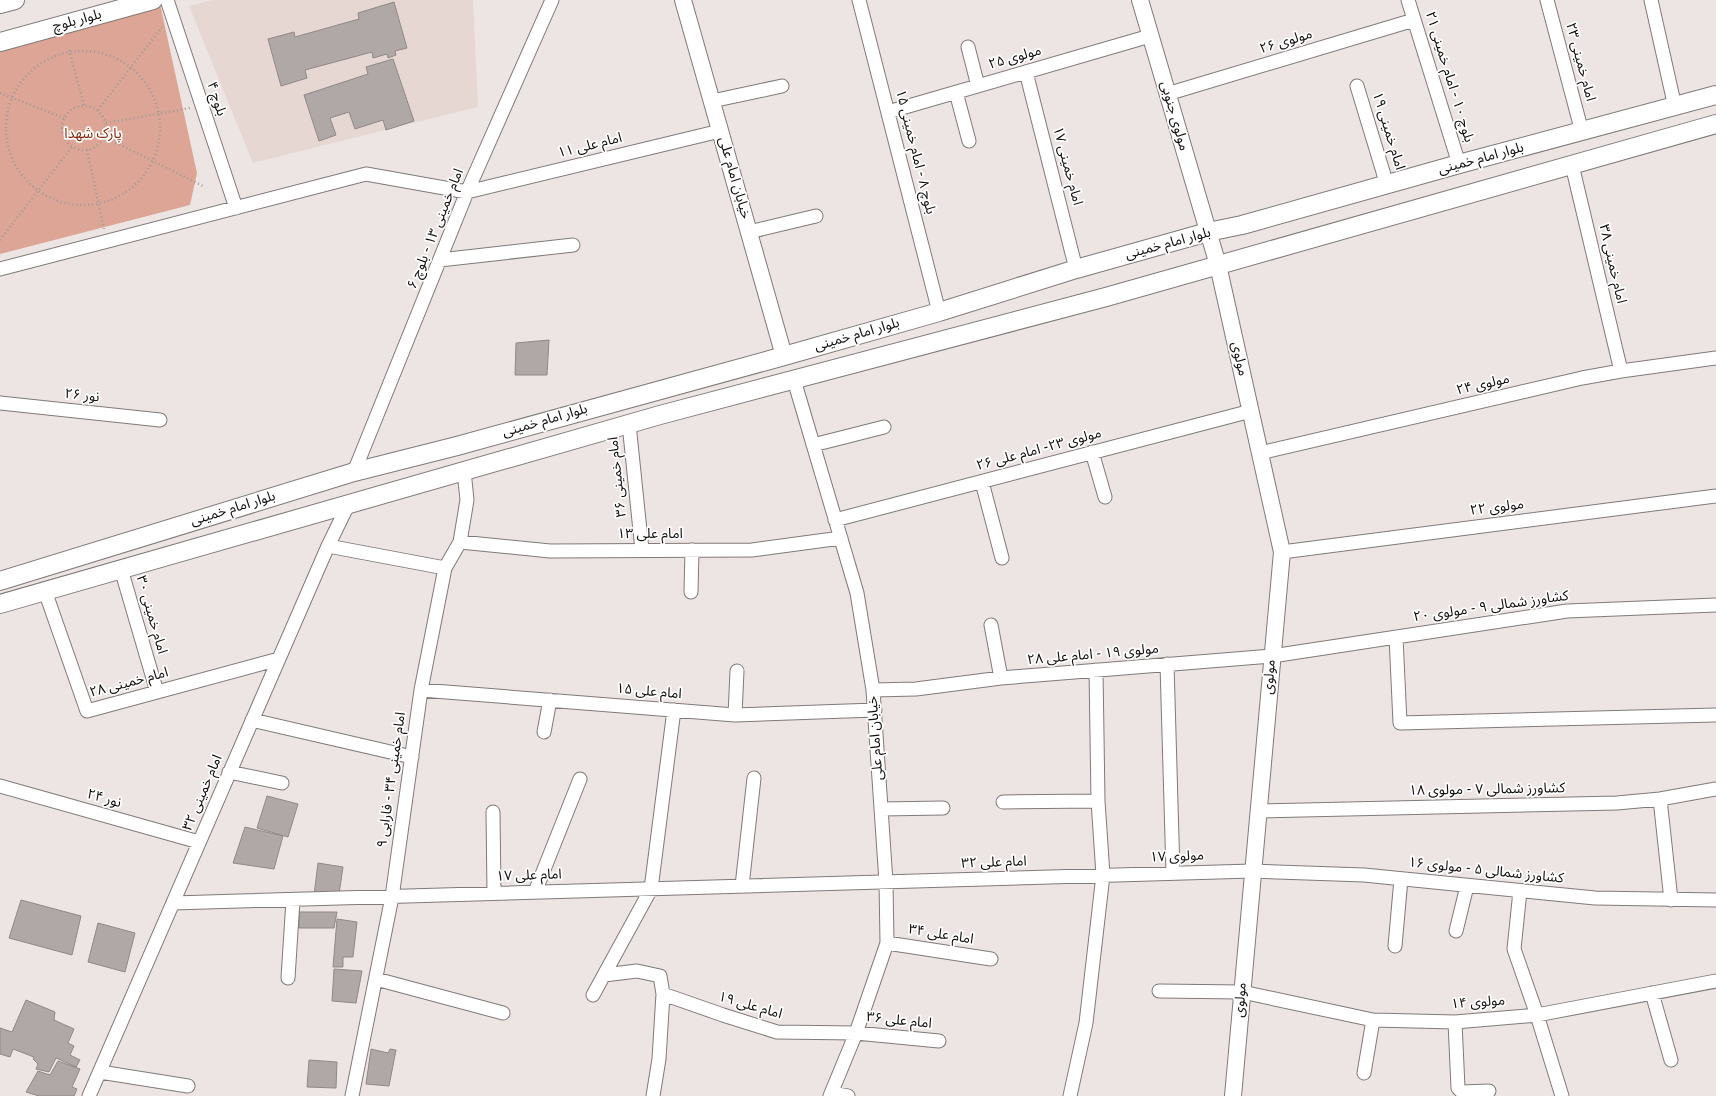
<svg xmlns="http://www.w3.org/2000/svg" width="1716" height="1096" viewBox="0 0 1716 1096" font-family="Overpass,'Noto Sans Arabic',sans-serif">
  <rect width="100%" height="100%" fill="#ede5e3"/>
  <!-- built -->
  <path fill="#e7d7d2" d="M 213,0 L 473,0 L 478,107 L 253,163 L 189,6 Z"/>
  <!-- green -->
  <path fill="#dda595" d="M 160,4 L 197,173 L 190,205 L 0,254 L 0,50 Z"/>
  <!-- building -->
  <path fill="#afa8a6" stroke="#8f8987" d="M 394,2 L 407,48 L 395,51 L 396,55 L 388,58 L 387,54 L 373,58 L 372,52 L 305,70 L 307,78 L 281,86 L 268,39 L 294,32 L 295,37 L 359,19 L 358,13 Z
    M 393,59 L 414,121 L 386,130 L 383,120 L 355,129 L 349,112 L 330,118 L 336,135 L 319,141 L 304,95 L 368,74 L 366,67 Z
    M 549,340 L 547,375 L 515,375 L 516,343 Z
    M 267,796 L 298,804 L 288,837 L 257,828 Z
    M 245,827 L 283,836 L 274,869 L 233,863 Z
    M 318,863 L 343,867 L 339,894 L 314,895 Z
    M 21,900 L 81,916 L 72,955 L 9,938 Z
    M 299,912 L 337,912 L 334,928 L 299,928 Z
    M 337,919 L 357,922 L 353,957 L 343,957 L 343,967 L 333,967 Z
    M 98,923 L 135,933 L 125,972 L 88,962 Z
    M 334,969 L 362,971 L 356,1003 L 332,1001 Z
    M 26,1000 L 55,1012 L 54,1020 L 74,1029 L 68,1043 L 74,1046 L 70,1055 L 80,1060 L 76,1067 L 56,1058 L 49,1072 L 36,1069 L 38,1064 L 33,1059 L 34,1057 L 13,1049 L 10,1057 L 0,1054 L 0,1028 L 12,1032 Z
    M 371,1049 L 388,1053 L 390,1049 L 396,1050 L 389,1086 L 366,1084 Z
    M 309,1060 L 337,1062 L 336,1088 L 307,1087 Z
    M 58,1061 L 80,1069 L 72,1087 L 77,1089 L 74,1096 L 39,1096 L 26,1092 L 38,1071 L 50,1075 Z"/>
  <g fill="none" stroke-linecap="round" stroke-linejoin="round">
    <defs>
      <path id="minor" d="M 167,0 L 236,208
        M 859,0 L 939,312
        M 1408,0 L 1459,164
        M 1547,0 L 1582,132
        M 1651,0 L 1675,107
        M 968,47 L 978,86
        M 1026,72 L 1076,269
        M 1357,86 L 1387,185
        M 956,92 L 969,141
        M 1167,94 L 1414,20
        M 712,101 L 782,86
        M 888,112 L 1150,36
        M 1572,165 L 1621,371
        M 749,232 L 816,216
        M 440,260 L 573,245
        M 0,269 L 366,174 L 467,192 L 720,131
        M 794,380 L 857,593 L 873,690 L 886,882 L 887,943 L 856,1033 L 830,1096
        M 0,403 L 160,420
        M 629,424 L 642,550
        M 813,445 L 884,427
        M 1092,452 L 1105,497
        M 1260,453 L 1582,378 L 1621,371 L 1716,358
        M 354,472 L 467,192 L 552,0
        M 982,482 L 1002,558
        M 835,520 L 1251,411
        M 460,542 L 550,551 L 752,550 L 841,538
        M 328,546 L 445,568
        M 1282,552 L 1716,496
        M 121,569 L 157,692
        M 45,591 L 87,711 L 279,659
        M 691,592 L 692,550
        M 991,625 L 1001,678
        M 1396,637 L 1400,723 L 1716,715
        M 1167,664 L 1173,873
        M 421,690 L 735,715 L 875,710
        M 873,690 L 916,689 L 1001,678 L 1272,656 L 1567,611 L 1716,605
        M 735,715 L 737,671
        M 252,720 L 412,757
        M 544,732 L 550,700
        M 229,772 L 282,783
        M 0,786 L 199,842
        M 1660,799 L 1671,900
        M 1003,802 L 1098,801
        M 881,809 L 943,808
        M 1258,811 L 1617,803 L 1660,799 L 1716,789
        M 493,812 L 494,893
        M 742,886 L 754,778
        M 1520,891 L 1514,949 L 1537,1015 L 1562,1096
        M 535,892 L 580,779
        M 173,903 L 1252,871 L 1364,875 L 1595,898 L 1716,900
        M 1456,931 L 1467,886
        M 887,943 L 991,959
        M 1395,946 L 1401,879
        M 604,975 L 637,971 L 660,976 L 663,994 L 659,1059 L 653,1096
        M 288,978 L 293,900
        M 376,979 L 503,1013
        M 1159,991 L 1242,992 L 1373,1020 L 1455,1022 L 1537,1015 L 1716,981
        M 1652,993 L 1671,1060
        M 663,994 L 723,1015 L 777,1032 L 856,1033 L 939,1041
        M 593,995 L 651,889 L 674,710
        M 1455,1022 L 1458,1088 L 1462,1092 L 1489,1091
        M 100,1072 L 188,1086
        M 1364,1073 L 1373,1020
        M 832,1093 L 848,1096
        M 89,1096 L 328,546 L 348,505
        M 352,1096 L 392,897 L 421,690 L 445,568 L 460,542 L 467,500 L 464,471
        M 1070,1096 L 1086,1023 L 1103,875 L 1098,801 L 1096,670"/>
      <path id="tertiary" d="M 683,0 L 784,356
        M 1140,0 L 1218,265 L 1282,552 L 1233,1096"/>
      <path id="secondary" d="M 0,4 L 15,0
        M 0,42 L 153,0
        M 0,581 L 354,472 L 457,446 L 784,356 L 939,312 L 1076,269 L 1208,232 L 1242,225 L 1459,164 L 1716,95
        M 0,604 L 660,415 L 1106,297 L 1716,124"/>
    </defs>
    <!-- minor casing -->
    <use href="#minor" stroke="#807a78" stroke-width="15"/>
    <!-- tertiary casing -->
    <use href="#tertiary" stroke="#807a78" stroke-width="18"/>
    <!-- secondary casing -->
    <use href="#secondary" stroke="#807a78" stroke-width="20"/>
    <!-- path -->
    <path stroke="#9f9a98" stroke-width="2.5" stroke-dasharray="1 3" stroke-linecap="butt" d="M 69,50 L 84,105
      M6 128a77 77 0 1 1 154 0a77 77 0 1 1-154 0Z
      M 0,93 L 64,118
      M62 128a22 22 0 1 1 44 0a22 22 0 1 1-44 0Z
      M 98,110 L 163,26
      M 106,123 L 190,108
      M 105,137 L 205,187
      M 87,150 L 104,229
      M 0,240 L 72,147"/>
    <!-- minor -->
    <use href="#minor" stroke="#fff" stroke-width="13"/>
    <!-- tertiary -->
    <use href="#tertiary" stroke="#fff" stroke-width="16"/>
    <!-- secondary -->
    <use href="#secondary" stroke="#fff" stroke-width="18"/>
  </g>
  <g text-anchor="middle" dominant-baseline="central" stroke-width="3.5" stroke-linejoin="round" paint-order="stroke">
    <!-- street labels -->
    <g font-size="14" fill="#100e0d" stroke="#fff">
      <text transform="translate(77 21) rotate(-15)">بلوار بلوچ</text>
      <text transform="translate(1286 42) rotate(-17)">مولوی ۲۶</text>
      <text transform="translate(1015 58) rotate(-16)">مولوی ۲۵</text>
      <text transform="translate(1580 62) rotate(75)">امام خمینی ۲۳</text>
      <text transform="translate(1449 77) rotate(73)">بلوچ ۱۰ - امام خمینی ۲۱</text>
      <text transform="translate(216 99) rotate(72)">بلوچ ۴</text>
      <text transform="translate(1174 116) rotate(74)">مولوی جنوبی</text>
      <text transform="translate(1388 131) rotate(73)">امام خمینی ۱۹</text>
      <text transform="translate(590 146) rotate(-14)">امام علی ۱۱</text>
      <text transform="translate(915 152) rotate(76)">بلوچ ۸ - امام خمینی ۱۵</text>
      <text transform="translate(1481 159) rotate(-15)">بلوار امام خمینی</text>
      <text transform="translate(1067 166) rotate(75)">امام خمینی ۱۷</text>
      <text transform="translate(734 178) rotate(74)">خیابان امام علی</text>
      <text transform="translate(436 229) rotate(-68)">امام خمینی ۱۳ - بلوچ ۶</text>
      <text transform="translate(1168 244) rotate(-15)">بلوار امام خمینی</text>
      <text transform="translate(1612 264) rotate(77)">امام خمینی ۳۸</text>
      <text transform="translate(857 335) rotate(-16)">بلوار امام خمینی</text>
      <text transform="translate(1239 359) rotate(77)">مولوی</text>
      <text transform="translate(1483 385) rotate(-13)">مولوی ۲۴</text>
      <text transform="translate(82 396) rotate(6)">نور ۲۶</text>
      <text transform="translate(545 421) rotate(-16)">بلوار امام خمینی</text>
      <text transform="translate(1039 450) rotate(-15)">مولوی ۲۳- امام علی ۲۶</text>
      <text transform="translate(618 477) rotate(-96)">امام خمینی ۳۶</text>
      <text transform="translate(1497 508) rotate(-7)">مولوی ۲۲</text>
      <text transform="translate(233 509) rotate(-17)">بلوار امام خمینی</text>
      <text x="650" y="534">امام علی ۱۳</text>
      <text transform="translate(1491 607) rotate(-8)">کشاورز شمالی ۹ - مولوی ۲۰</text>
      <text transform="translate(151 615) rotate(74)">امام خمینی ۳۰</text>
      <text transform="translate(1093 655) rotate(-5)">مولوی ۱۹ - امام علی ۲۸</text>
      <text transform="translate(1270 677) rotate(-85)">مولوی</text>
      <text transform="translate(129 683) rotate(-15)">امام خمینی ۲۸</text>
      <text transform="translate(649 692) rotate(5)">امام علی ۱۵</text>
      <text transform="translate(876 738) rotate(-94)">خیابان امام علی</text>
      <text transform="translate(392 780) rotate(-82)">امام خمینی ۳۴ - فارابی ۹</text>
      <text transform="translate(1487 790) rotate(-1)">کشاورز شمالی ۷ - مولوی ۱۸</text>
      <text transform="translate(203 793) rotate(-67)">امام خمینی ۳۲</text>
      <text transform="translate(104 799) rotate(16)">نور ۲۴</text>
      <text transform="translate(1177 857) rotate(-2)">مولوی ۱۷</text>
      <text transform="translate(994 863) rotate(-2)">امام علی ۳۲</text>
      <text transform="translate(1486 871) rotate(6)">کشاورز شمالی ۵ - مولوی ۱۶</text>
      <text transform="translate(529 876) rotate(-2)">امام علی ۱۷</text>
      <text transform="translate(941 935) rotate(9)">امام علی ۳۴</text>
      <text transform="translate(1241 1000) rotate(-85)">مولوی</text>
      <text transform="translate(1478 1003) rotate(-4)">مولوی ۱۴</text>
      <text transform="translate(750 1006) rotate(16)">امام علی ۱۹</text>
      <text transform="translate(899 1021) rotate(6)">امام علی ۳۶</text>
    </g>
    <!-- park labels -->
    <g font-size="14" fill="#862706" stroke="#fff">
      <text x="93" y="134">پارک شهدا</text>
    </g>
  </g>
</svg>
